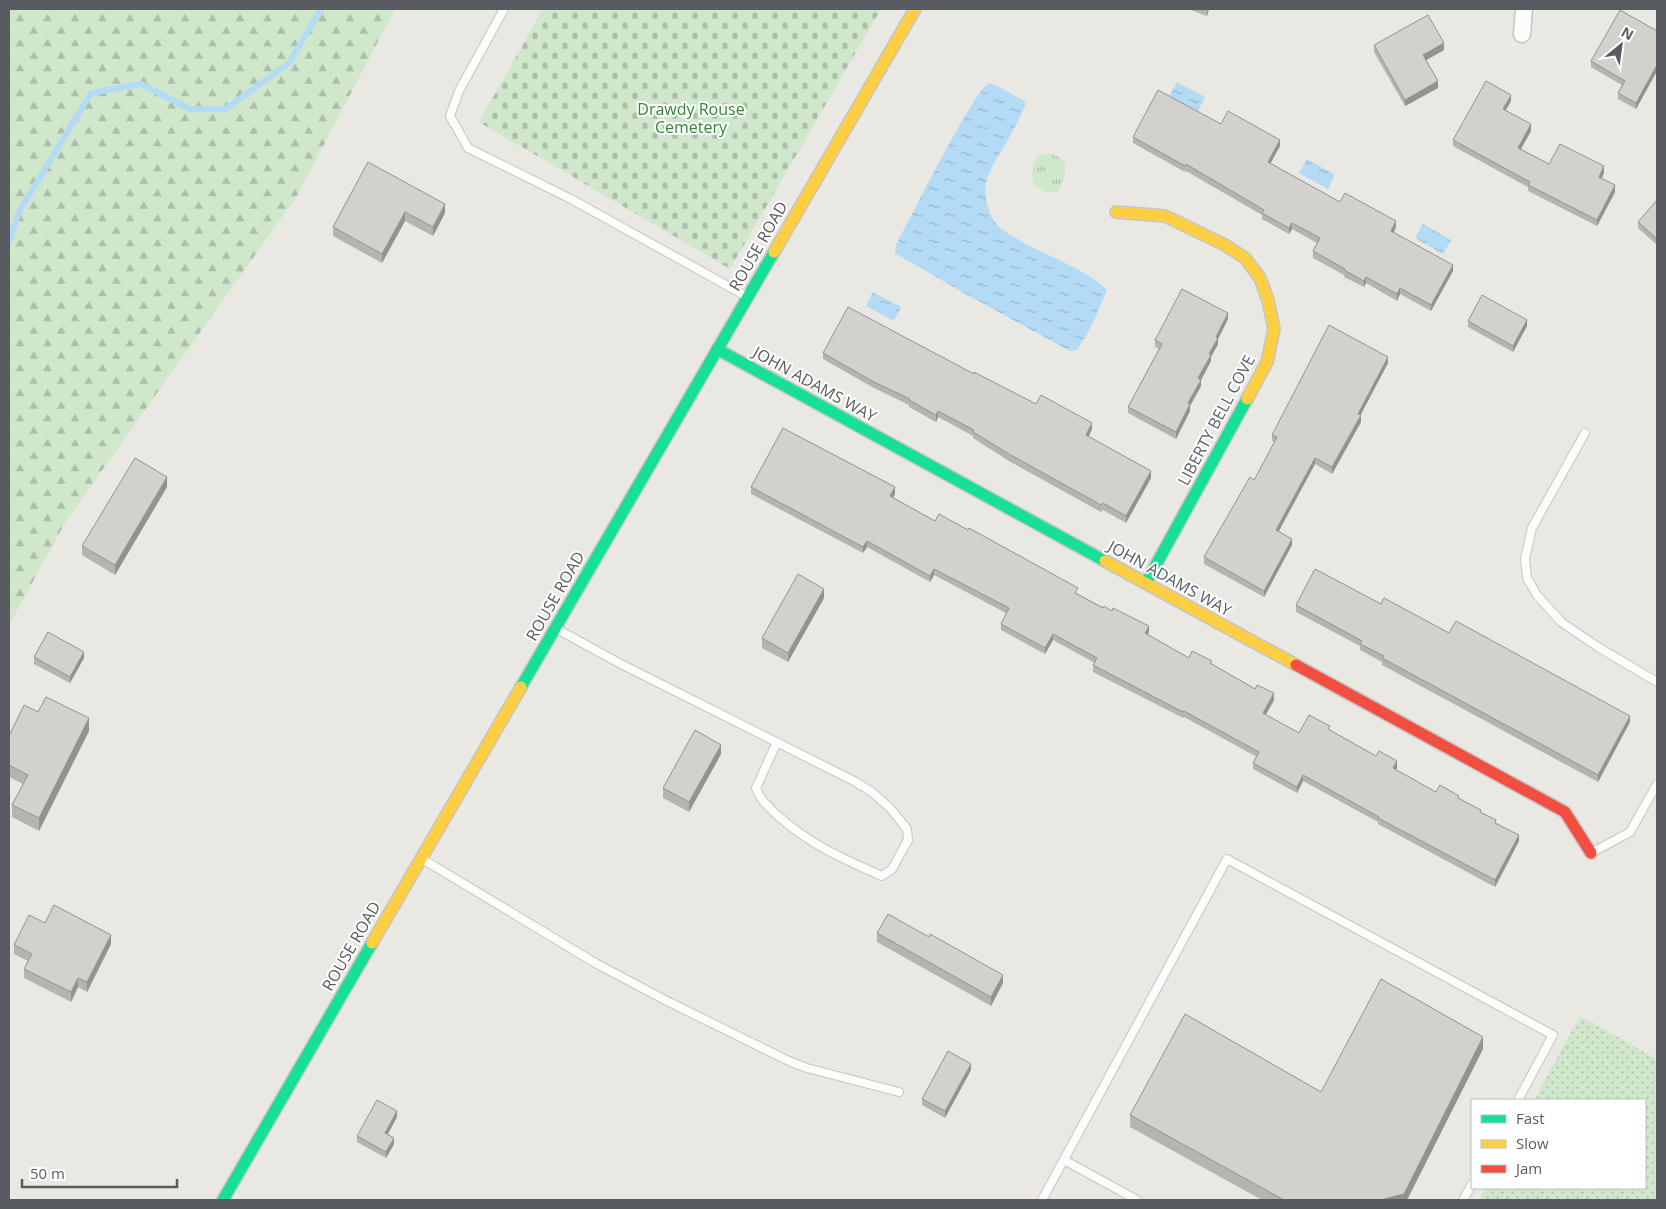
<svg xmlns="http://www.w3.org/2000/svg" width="1666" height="1209" viewBox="0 0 1666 1209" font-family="'Open Sans',sans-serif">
  <defs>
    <pattern id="grass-dots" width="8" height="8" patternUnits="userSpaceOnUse" patternTransform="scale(1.25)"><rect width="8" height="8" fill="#d0e7cc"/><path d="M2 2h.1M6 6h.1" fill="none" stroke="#acbea9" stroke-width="1.8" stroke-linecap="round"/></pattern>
    <pattern id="forest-firs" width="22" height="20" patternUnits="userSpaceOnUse" patternTransform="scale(1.25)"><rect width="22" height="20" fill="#d0e7cc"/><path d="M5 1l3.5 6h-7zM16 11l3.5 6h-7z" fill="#acbea9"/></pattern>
    <pattern id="cemetery-stones" width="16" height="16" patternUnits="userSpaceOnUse" patternTransform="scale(1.25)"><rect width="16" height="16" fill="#d0e7cc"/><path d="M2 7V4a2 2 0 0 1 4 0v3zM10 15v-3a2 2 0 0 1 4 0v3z" fill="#acbea9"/></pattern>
    <pattern id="park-tufts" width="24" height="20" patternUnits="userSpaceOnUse" patternTransform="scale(1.25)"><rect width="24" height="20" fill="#d0e7cc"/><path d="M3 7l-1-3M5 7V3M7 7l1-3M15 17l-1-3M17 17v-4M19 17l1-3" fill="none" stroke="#acbea9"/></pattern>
    <pattern id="water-ripples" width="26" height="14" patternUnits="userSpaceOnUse" patternTransform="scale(1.25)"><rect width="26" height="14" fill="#b3dbf6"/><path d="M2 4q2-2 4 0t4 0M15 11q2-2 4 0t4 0" fill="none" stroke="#94b5cb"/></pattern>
  </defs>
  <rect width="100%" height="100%" fill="#e9e8e2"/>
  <!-- grass -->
  <path fill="url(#grass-dots)" d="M 1580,1016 L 1657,1059 L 1657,1200 L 1479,1200 L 1486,1188 L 1645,1188 L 1645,1100 L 1534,1100 Z"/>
  <!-- forest -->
  <path fill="url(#forest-firs)" d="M 9,9 L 395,9 L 297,196 L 66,521 L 9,625 Z"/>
  <!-- cemetery -->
  <path fill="url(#cemetery-stones)" d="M 543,9 L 881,9 L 730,269 L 479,122 Z"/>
  <!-- park -->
  <path fill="url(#park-tufts)" d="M 1051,153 L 1065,161 L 1065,176 L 1058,192 L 1044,192 L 1033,184 L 1032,171 L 1037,155 Z"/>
  <!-- water -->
  <path fill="url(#water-ripples)" d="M 1177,82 L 1205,97 L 1198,111 L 1169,96 Z
    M 989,83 L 997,86 L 1023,100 L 1026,104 C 1020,118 1013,131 1005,145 C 998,156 991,167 987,179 C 982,194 988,214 998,226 C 1002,230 1009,234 1014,237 C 1044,256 1082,266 1107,290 L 1090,329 L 1077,350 L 1070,351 L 962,292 L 895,253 L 896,245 C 909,221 974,90 989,83 Z
    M 1307,159 L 1335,175 L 1328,189 L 1299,173 Z
    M 1423,224 L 1451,240 L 1443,254 L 1415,238 Z
    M 873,292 L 901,307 L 894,321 L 866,306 Z"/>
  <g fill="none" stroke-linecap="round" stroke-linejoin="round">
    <!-- stream -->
    <path stroke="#b3dbf6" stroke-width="6" d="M 9,241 L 19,212 L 91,93 L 141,84 L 190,109 L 225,109 L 289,63 L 321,9"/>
    <defs>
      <path id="lane" d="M 504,9 L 459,91 L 450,116 L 468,148 L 571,199 L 746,296
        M 1585,433 L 1532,528 L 1525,559 L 1527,578 L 1537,595 L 1561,622 L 1598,647 L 1657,682
        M 557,629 L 617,662 L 854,781 L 872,792 L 890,808 L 907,829 L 908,840 L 892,869 L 882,876 C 843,859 809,844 777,815 C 768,806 760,800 756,788 L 777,742
        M 1593,852 L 1630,832 L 1657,784
        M 424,860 L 597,964 L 667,1001 L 791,1062 L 807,1068 L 899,1092
        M 1064,1160 L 1137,1200
        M 1042,1200 L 1227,859 L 1553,1035 L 1518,1100
        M 1463,1200 L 1472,1184"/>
      <path id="street" d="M 1522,34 L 1524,9"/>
      <path id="fast" d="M 717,349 L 1105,561
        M 1146,583 L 1247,399
        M 521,687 L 774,252
        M 223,1200 L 372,943"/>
      <path id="slow" d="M 1116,212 L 1165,216 L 1225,245 L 1245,258 L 1260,278 L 1268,300 L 1274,329 L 1267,362 L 1247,399
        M 774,252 L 915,9
        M 1105,561 L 1296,665
        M 372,943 L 521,687"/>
      <path id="jam" d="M 1296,665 L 1565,812 L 1591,853"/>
    </defs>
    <!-- lane casing -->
    <use href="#lane" stroke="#c5c5c3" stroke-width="10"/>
    <!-- street casing -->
    <use href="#street" stroke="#c5c5c3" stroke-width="19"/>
    <!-- fast casing -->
    <use href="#fast" stroke="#c5c6c4" stroke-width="14"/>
    <!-- slow casing -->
    <use href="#slow" stroke="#c5c6c4" stroke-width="14"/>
    <!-- jam casing -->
    <use href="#jam" stroke="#c5c6c4" stroke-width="14"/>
    <!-- lane -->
    <use href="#lane" stroke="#fcfcfb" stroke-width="8"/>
    <!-- street -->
    <use href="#street" stroke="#fcfcfb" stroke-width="16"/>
    <!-- fast -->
    <use href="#fast" stroke="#16e098" stroke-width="11"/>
    <!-- slow -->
    <use href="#slow" stroke="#ffcf43" stroke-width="11"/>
    <!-- jam -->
    <use href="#jam" stroke="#f24e42" stroke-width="11"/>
  </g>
  <!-- wall -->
  <path fill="#b5b4b0" d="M 1188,9 L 1209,9 L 1207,16 Z
    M 1657,31 L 1657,71 L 1636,109 L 1618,99 L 1618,93 L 1622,85 L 1591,67 L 1591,61 Z
    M 1374,45 L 1444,50 L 1426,60 L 1438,88 L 1405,106 L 1374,52 Z
    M 1511,101 L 1506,110 L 1531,131 L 1521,149 L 1549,164 L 1604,173 L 1601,178 L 1615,192 L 1597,226 L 1528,191 L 1528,187 L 1453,146 L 1453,140 Z
    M 1221,124 L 1280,146 L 1270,163 L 1340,202 L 1396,227 L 1394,232 L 1453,271 L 1431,311 L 1400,294 L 1397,301 L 1366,283 L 1364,287 L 1344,277 L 1344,275 L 1313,258 L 1313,251 L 1317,243 L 1292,229 L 1289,234 L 1262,219 L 1262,215 L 1186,171 L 1185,172 L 1133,143 L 1133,137 Z
    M 368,162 L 445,213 L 433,236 L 405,221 L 382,263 L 333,236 L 333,227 Z
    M 1657,200 L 1657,245 L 1638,228 L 1638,222 Z
    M 1228,319 L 1218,339 L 1218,344 L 1211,357 L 1211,361 L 1201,380 L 1201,386 L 1190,406 L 1190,411 L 1176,439 L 1128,413 L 1128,407 L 1159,349 L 1155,347 L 1155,340 Z
    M 1468,321 L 1527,326 L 1513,352 L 1468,327 Z
    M 823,353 L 974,374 L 1036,404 L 1092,429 L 1088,437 L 1151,478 L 1126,523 L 1103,510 L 1101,512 L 1009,461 L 973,438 L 973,436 L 938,417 L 936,422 L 909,407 L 909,405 L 874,388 L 823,359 Z
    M 1388,363 L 1360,415 L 1361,422 L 1332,474 L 1315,464 L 1279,531 L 1292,545 L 1264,597 L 1204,564 L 1204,557 L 1254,480 L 1275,442 L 1272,441 L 1272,435 Z
    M 167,487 L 115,575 L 82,555 L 82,546 Z
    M 751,487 L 895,494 L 893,498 L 935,521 L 1078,594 L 1149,632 L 1148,635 L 1189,658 L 1212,664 L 1274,700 L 1265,715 L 1299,733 L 1330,730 L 1397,768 L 1396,770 L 1436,792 L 1459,798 L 1496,823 L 1519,841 L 1495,887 L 1378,824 L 1378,822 L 1303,781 L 1297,793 L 1253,769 L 1253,763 L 1257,757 L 1184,717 L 1183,718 L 1093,672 L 1093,665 L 1095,663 L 1053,640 L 1045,654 L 1001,630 L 1001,624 L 1006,613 L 934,575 L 930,582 L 867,547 L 863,553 L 751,494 Z
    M 824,598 L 788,662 L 762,648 L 762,638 Z
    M 1381,604 L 1449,633 L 1630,722 L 1598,782 L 1382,665 L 1382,662 L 1360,650 L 1360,646 L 1296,612 L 1296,605 Z
    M 34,657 L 84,658 L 70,683 L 34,664 Z
    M 38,712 L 89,731 L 39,831 L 12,817 L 12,805 L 23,784 L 9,777 L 9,736 Z
    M 721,754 L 689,812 L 663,798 L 663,788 Z
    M 45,923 L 111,944 L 87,992 L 78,987 L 71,1002 L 24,978 L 24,969 L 28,961 L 14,954 L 14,945 Z
    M 877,933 L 1003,983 L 991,1006 L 877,942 Z
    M 1483,1049 L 1407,1200 L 1262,1200 L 1130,1127 L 1130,1115 L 1321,1092 Z
    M 971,1070 L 945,1118 L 922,1105 L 922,1099 Z
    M 397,1117 L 388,1134 L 394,1144 L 386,1158 L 357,1142 L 357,1136 Z"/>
  <!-- shaded-wall -->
  <path fill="#939290" d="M 1207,9 L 1209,9 L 1207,16 Z
    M 1444,43 L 1444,50 L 1423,62 L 1423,55 Z
    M 1657,65 L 1657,71 L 1636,109 L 1636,103 Z
    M 1438,81 L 1438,88 L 1405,106 L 1405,100 Z
    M 1511,95 L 1511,101 L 1503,115 L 1503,109 Z
    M 1531,124 L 1531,131 L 1518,154 L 1518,148 Z
    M 1280,140 L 1280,146 L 1268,168 L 1268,162 Z
    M 1604,166 L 1604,173 L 1599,184 L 1599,177 Z
    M 1615,185 L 1615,192 L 1597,226 L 1597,220 Z
    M 445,204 L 445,213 L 433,236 L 433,227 Z
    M 405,212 L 405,221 L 382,263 L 382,254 Z
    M 1396,221 L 1396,227 L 1391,237 L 1391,231 Z
    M 1292,223 L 1292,229 L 1289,234 L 1289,228 Z
    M 1453,265 L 1453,271 L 1431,311 L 1431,305 Z
    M 1366,277 L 1366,283 L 1364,287 L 1364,281 Z
    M 1400,288 L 1400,294 L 1397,301 L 1397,294 Z
    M 1228,313 L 1228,319 L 1218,339 L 1218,344 L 1211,357 L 1211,361 L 1201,380 L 1201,386 L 1190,406 L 1190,411 L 1176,439 L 1176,432 L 1216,337 Z
    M 1527,320 L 1527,326 L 1513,352 L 1513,346 Z
    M 1388,357 L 1388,363 L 1358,420 L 1358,414 Z
    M 938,411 L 938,417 L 936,422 L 936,415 Z
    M 1361,415 L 1361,422 L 1332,474 L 1332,467 Z
    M 1092,423 L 1092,429 L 1086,442 L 1086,435 Z
    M 1315,458 L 1315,464 L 1276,536 L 1276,530 Z
    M 1151,471 L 1151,478 L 1126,523 L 1126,516 Z
    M 167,477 L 167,487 L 115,575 L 115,565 Z
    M 895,487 L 895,494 L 890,503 L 890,496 Z
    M 1292,539 L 1292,545 L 1264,597 L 1264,591 Z
    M 867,541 L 867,547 L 863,553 L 863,547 Z
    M 934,569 L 934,575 L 930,582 L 930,576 Z
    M 824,589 L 824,598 L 788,662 L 788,653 Z
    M 1149,626 L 1149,632 L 1145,640 L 1145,633 Z
    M 1053,634 L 1053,640 L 1045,654 L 1045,648 Z
    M 84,652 L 84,658 L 70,683 L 70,677 Z
    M 1274,693 L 1274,700 L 1263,720 L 1263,713 Z
    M 1630,716 L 1630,722 L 1598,782 L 1598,775 Z
    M 89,718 L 89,731 L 39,831 L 39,818 Z
    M 721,745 L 721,754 L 689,812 L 689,802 Z
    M 1397,761 L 1397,768 L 1393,775 L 1393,768 Z
    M 1303,775 L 1303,781 L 1297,793 L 1297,787 Z
    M 1519,835 L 1519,841 L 1495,887 L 1495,880 Z
    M 111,935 L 111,944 L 87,992 L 87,982 Z
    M 1003,975 L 1003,983 L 991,1006 L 991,997 Z
    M 78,978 L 78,987 L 71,1002 L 71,992 Z
    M 1483,1037 L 1483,1049 L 1407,1200 L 1380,1200 Z
    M 971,1064 L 971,1070 L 945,1118 L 945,1111 Z
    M 397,1111 L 397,1117 L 385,1139 L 385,1133 Z
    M 394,1138 L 394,1144 L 386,1158 L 386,1152 Z"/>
  <!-- building -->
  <path fill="#d2d1cd" stroke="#939290" d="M 1620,10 L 1657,31 L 1657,65 L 1636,103 L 1618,93 L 1625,81 L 1591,61 Z
    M 1428,15 L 1444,43 L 1423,55 L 1438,81 L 1405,100 L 1374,45 Z
    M 1486,81 L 1511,95 L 1503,109 L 1531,124 L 1518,148 L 1549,164 L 1560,144 L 1604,166 L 1599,177 L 1615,185 L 1597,220 L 1528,185 L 1530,182 L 1453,140 Z
    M 1158,90 L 1221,124 L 1228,111 L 1280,140 L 1268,162 L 1340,202 L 1345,193 L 1396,221 L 1391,231 L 1453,265 L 1431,305 L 1400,288 L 1397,294 L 1366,277 L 1364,281 L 1344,270 L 1345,269 L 1313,251 L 1320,238 L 1292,223 L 1289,228 L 1262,213 L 1264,210 L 1186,164 L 1185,166 L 1133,137 Z
    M 368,162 L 445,204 L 433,227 L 405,212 L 382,254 L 333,227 Z
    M 1657,200 L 1657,239 L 1638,222 Z
    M 1182,289 L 1228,313 L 1216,337 L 1218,338 L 1209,354 L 1211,355 L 1198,378 L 1201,380 L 1188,403 L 1190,404 L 1176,432 L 1128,407 L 1162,344 L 1155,340 Z
    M 1482,295 L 1527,320 L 1513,346 L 1468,321 Z
    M 848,307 L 974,374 L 974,372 L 1036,404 L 1041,395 L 1092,423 L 1086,435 L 1151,471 L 1126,516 L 1103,503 L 1101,505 L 1009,454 L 973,432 L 974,430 L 938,411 L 936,415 L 909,400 L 910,399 L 874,382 L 823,353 Z
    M 1329,325 L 1388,357 L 1358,414 L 1361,415 L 1332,467 L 1315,458 L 1276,530 L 1292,539 L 1264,591 L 1204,557 L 1250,477 L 1254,480 L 1266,458 L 1277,437 L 1272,435 Z
    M 783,428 L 895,487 L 890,496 L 935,521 L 939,514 L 968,530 L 969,528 L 1078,588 L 1075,593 L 1103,608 L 1104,606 L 1112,611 L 1113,608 L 1149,626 L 1145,633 L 1189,658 L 1192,651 L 1212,661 L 1210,663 L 1255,689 L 1257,685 L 1274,693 L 1263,713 L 1299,733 L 1309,715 L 1330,726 L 1328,729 L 1376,756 L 1379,751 L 1397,761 L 1393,768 L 1436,792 L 1440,785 L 1459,796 L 1458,798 L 1481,810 L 1480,812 L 1496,820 L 1495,823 L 1519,835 L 1495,880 L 1378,818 L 1379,817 L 1303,775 L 1297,787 L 1253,763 L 1259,752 L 1184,711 L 1183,712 L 1093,665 L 1097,658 L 1053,634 L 1045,648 L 1001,624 L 1009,608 L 934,569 L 930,576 L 867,541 L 863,547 L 751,487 Z
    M 135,458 L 167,477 L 115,565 L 82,546 Z
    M 1315,569 L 1381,604 L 1384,598 L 1449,633 L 1456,621 L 1630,716 L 1598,775 L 1382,658 L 1384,656 L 1360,644 L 1362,641 L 1296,605 Z
    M 798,574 L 824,589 L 788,653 L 762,638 Z
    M 48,632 L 84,652 L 70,677 L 34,657 Z
    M 46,697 L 89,718 L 39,818 L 12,805 L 28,775 L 9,765 L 9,736 L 24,705 L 38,712 Z
    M 695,730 L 721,745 L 689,802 L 663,788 Z
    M 54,905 L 111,935 L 87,982 L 78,978 L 71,992 L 24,969 L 32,954 L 14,945 L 29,915 L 45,923 Z
    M 888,914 L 929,937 L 930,934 L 1003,975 L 991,997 L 877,933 Z
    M 1381,979 L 1483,1037 L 1404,1194 L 1380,1200 L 1284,1200 L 1130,1115 L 1185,1014 L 1321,1092 Z
    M 948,1051 L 971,1064 L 945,1111 L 922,1099 Z
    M 377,1100 L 397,1111 L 385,1133 L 394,1138 L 386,1152 L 357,1136 Z"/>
  <g text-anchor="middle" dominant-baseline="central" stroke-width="4" stroke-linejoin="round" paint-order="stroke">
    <!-- park labels -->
    <g font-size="16" fill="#318734" stroke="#fff">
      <text x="691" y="109">Drawdy Rouse<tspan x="691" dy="18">Cemetery</tspan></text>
    </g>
    <!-- street labels -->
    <g font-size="16" fill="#585c61" stroke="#fff">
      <text transform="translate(758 246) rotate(-60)">ROUSE ROAD</text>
      <text transform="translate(815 384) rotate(29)">JOHN ADAMS WAY</text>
      <text transform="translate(1216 420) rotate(-62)">LIBERTY BELL COVE</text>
      <text transform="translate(1170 578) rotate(29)">JOHN ADAMS WAY</text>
      <text transform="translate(555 596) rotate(-60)">ROUSE ROAD</text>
      <text transform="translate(351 946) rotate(-60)">ROUSE ROAD</text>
    </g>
  </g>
  <!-- border -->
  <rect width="1666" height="1209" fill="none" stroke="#585c61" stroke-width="20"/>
  <!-- legend -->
  <rect x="1471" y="1099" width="175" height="90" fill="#ffffff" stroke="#bcbec0"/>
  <rect x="1481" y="1115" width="25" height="8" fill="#16e098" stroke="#bcbec0"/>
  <text x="1516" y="1124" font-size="15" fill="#585c61">Fast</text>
  <rect x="1481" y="1140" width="25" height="8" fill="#ffcf43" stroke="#bcbec0"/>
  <text x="1516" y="1149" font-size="15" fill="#585c61">Slow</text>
  <rect x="1481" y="1165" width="25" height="8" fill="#f24e42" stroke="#bcbec0"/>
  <text x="1516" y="1174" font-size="15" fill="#585c61">Jam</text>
  <!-- north arrow -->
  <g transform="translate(1621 45) rotate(29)" stroke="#ffffff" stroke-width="4" paint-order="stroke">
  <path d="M0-4L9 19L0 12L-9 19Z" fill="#585c61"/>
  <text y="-8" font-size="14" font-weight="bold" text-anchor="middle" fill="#585c61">N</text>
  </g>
  <!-- scale -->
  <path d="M22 1179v8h155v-8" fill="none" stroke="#585c61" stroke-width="2.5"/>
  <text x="30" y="1179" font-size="15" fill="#585c61" stroke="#ffffff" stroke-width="4" paint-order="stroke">50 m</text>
</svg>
